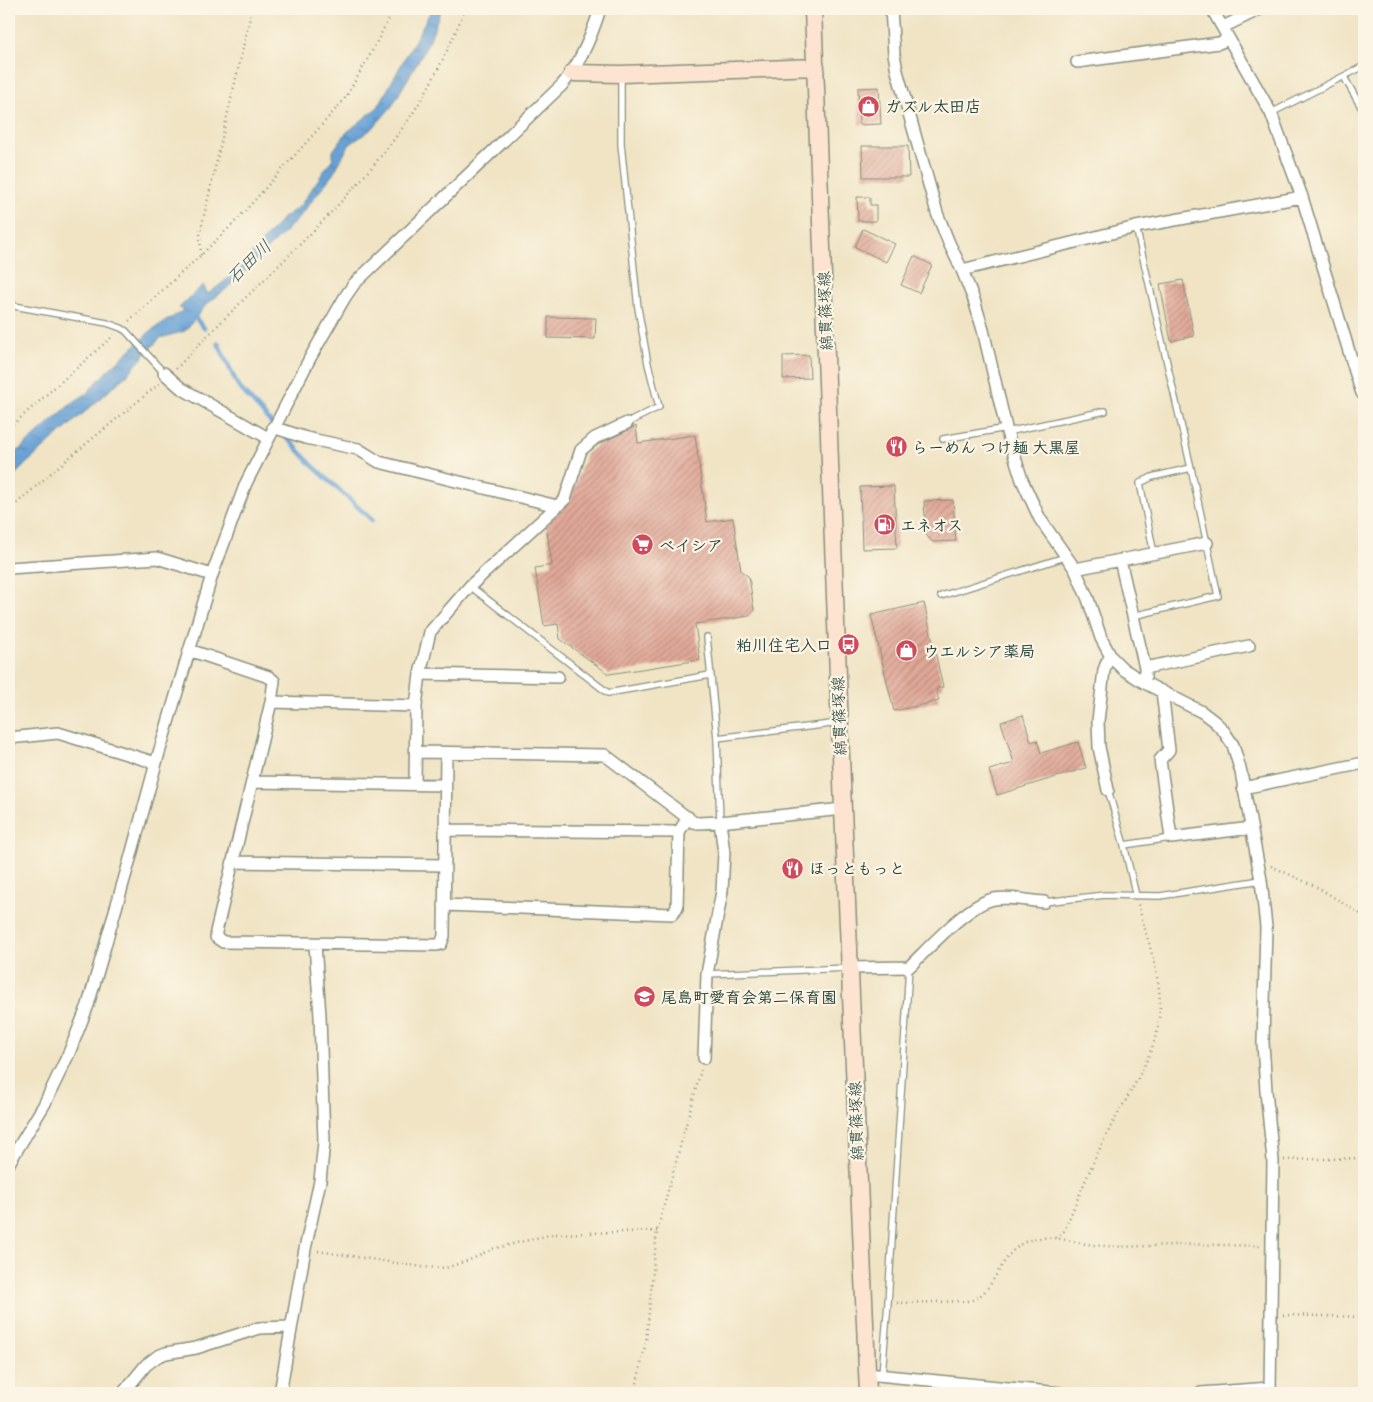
<svg xmlns="http://www.w3.org/2000/svg" width="1373" height="1402" viewBox="0 0 1373 1402" font-family="Sriracha,'Klee One',sans-serif">
  <defs>
    <pattern id="water-ripples" width="26" height="14" patternUnits="userSpaceOnUse" patternTransform="scale(1.25)"><rect width="26" height="14" fill="#67a1d6"/><path d="M2 4q2-2 4 0t4 0M15 11q2-2 4 0t4 0" fill="none" stroke="#5484ae"/></pattern>
    <pattern id="building-hatch" width="6" height="6" patternUnits="userSpaceOnUse" patternTransform="scale(1.25)"><rect width="6" height="6" fill="#e1a898"/><path d="M-1 1l2-2M0 6l6-6M5 7l2-2" fill="none" stroke="#b68a7d"/></pattern>
  </defs>
  <rect width="100%" height="100%" fill="#fcf5e5"/>
  <filter id="ink" filterUnits="userSpaceOnUse"><feTurbulence type="fractalNoise" baseFrequency=".02" numOctaves="2"/><feDisplacementMap in="SourceGraphic" scale="10" xChannelSelector="R" yChannelSelector="G"/><feConvolveMatrix kernelMatrix="1 2 1 2 8 2 1 2 1" color-interpolation-filters="sRGB"/></filter>
  <filter id="wash" filterUnits="userSpaceOnUse"><feTurbulence type="fractalNoise" baseFrequency=".0096" numOctaves="4" result="noise"/><feDisplacementMap in="SourceGraphic" scale="20" xChannelSelector="R" yChannelSelector="G"/><feGaussianBlur stdDeviation="1.12" result="paint"/><feColorMatrix in="noise" values="0 0 0 0 0 0 0 0 0 0 0 0 0 0 0 0 0 1.4 0 .05"/><feComposite in="paint" operator="in"/></filter>
  <g filter="url(#wash)">
    <rect width="100%" height="100%" fill="#f0e4c5"/>
    <!-- water -->
    <path fill="url(#water-ripples)" stroke="#436f85" d="M 432,9 L 441,9 L 429,42 L 392,106 L 373,128 L 349,145 L 333,174 L 296,221 L 231,285 L 206,305 L 185,331 L 160,338 L 128,374 L 28,462 L 9,481 L 9,459 L 72,403 L 86,394 L 106,372 L 153,329 L 184,310 L 179,308 L 203,285 L 208,294 L 234,274 L 283,218 L 300,206 L 333,158 L 333,151 L 346,133 L 378,107 Z"/>
    <g fill="none" stroke-linecap="round" stroke-linejoin="round">
      <!-- stream -->
      <path stroke="#67a1d6" stroke-width="4.5" d="M 192,314 L 204,328
        M 218,343 L 238,386 L 274,426
        M 284,434 L 312,465 L 372,520"/>
    </g>
    <g id="blocks">
      <!-- building -->
      <path fill="url(#building-hatch)" d="M 879,87 L 881,124 L 859,125 L 858,88 Z
        M 862,146 L 908,146 L 909,177 L 863,177 Z
        M 857,197 L 870,197 L 870,205 L 876,205 L 876,221 L 858,221 Z
        M 863,229 L 895,244 L 886,262 L 855,247 Z
        M 914,256 L 932,265 L 919,293 L 901,285 Z
        M 1183,280 L 1194,336 L 1171,341 L 1160,284 Z
        M 548,317 L 596,318 L 595,339 L 548,338 Z
        M 809,355 L 810,378 L 783,379 L 783,356 Z
        M 636,426 L 638,443 L 695,435 L 707,522 L 733,518 L 741,571 L 749,577 L 754,610 L 749,616 L 695,624 L 700,660 L 609,674 L 560,639 L 558,624 L 544,626 L 535,568 L 552,565 L 546,525 L 570,500 L 586,454 L 599,444 Z
        M 894,486 L 897,548 L 862,549 L 860,487 Z
        M 953,500 L 956,541 L 933,542 L 926,535 L 924,501 Z
        M 924,603 L 943,687 L 936,689 L 939,701 L 894,711 L 871,615 Z
        M 1023,715 L 1031,742 L 1037,740 L 1041,753 L 1078,742 L 1086,768 L 997,795 L 989,770 L 1014,763 L 1001,722 Z"/>
    </g>
  </g>
  <g filter="url(#ink)">
    <use href="#blocks" fill-opacity="0" stroke="#88907c" stroke-width="1"/>
    <g fill="none" stroke-linecap="round" stroke-linejoin="round">
      <defs>
        <path id="lane" d="M 621,76 L 621,144 L 638,308 L 648,364 L 659,407 L 627,423
          M 1344,77 L 1364,112
          M 1271,113 L 1364,66
          M 9,305 L 107,323 L 121,328 L 126,331 L 164,373
          M 1007,432 L 1105,411
          M 943,439 L 1007,428
          M 1154,554 L 1140,483 L 1152,477 L 1191,468
          M 470,586 L 608,693 L 710,675
          M 941,596 L 1065,557
          M 1133,616 L 1218,596 L 1191,468 L 1136,227
          M 707,637 L 717,738 L 720,822
          M 717,738 L 839,723
          M 1108,790 L 1124,845 L 1136,896
          M 1124,845 L 1171,838
          M 1044,902 L 1105,895 L 1160,896 L 1261,880
          M 707,974 L 848,968
          M 882,1374 L 888,1303 L 909,967"/>
        <path id="street" d="M 891,9 L 894,54 L 897,71 L 937,213 L 949,243 L 962,270 L 974,300 L 983,330 L 1007,432 L 1022,480 L 1040,519 L 1075,569 L 1088,599 L 1101,638 L 1111,657 L 1123,669 L 1145,683 L 1202,712 L 1215,722 L 1223,730 L 1233,745 L 1241,772 L 1261,880 L 1266,927 L 1263,1043 L 1266,1091 L 1273,1160 L 1270,1393
          M 1212,9 L 1271,113 L 1302,197 L 1358,381 L 1362,393 L 1364,393
          M 1223,27 L 1260,9
          M 1077,62 L 1219,43 L 1228,39
          M 962,270 L 1136,227 L 1302,197
          M 164,373 L 181,388 L 268,438
          M 273,427 L 306,438 L 358,449 L 379,462 L 557,506
          M 1120,560 L 1145,668 L 1145,683
          M 9,568 L 157,558 L 212,575
          M 1075,569 L 1207,543
          M 189,650 L 269,677 L 274,681 L 271,702 L 216,932 L 216,937 L 223,942 L 437,945 L 441,944 L 444,936 L 446,753
          M 1145,668 L 1249,646
          M 420,674 L 558,677
          M 1162,691 L 1169,750 L 1160,760 L 1171,838 L 1251,828
          M 271,702 L 416,706
          M 9,738 L 58,733 L 156,763
          M 416,752 L 605,755 L 693,822 L 698,823 L 720,822 L 843,809
          M 252,782 L 445,785
          M 415,784 L 416,706 L 420,674 L 430,632 L 470,586 L 565,499 L 581,450 L 595,438 L 627,423
          M 1243,788 L 1364,763
          M 1108,790 L 1099,747 L 1098,721 L 1104,670 L 1107,662 L 1111,657
          M 445,830 L 679,832
          M 233,862 L 445,865
          M 444,905 L 672,914 L 677,908 L 679,832 L 688,817
          M 850,968 L 909,967 C 928,949 969,903 994,899 C 1010,896 1028,901 1044,902
          M 704,1058 L 707,974 L 722,891 L 724,853 L 720,822
          M 9,1163 L 44,1105 L 69,1053 L 88,1005 L 130,859 L 156,763 L 193,638 L 212,575 L 246,483 L 310,358 L 345,297 L 354,284 L 562,85 C 580,64 592,35 600,9
          M 867,1374 L 1060,1393
          M 123,1393 L 146,1365 L 158,1356 L 166,1353 L 196,1348 L 259,1328 L 291,1327
          M 280,1393 L 305,1249 L 320,1181 L 324,1142 L 320,1016 L 315,944
          M 1201,1393 L 1270,1388"/>
        <path id="secondary" d="M 813,9 L 843,809 L 868,1393
          M 572,73 L 621,74 L 816,67"/>
      </defs>
      <!-- lane casing -->
      <use href="#lane" stroke="#88907c" stroke-width="8"/>
      <!-- street casing -->
      <use href="#street" stroke="#88907c" stroke-width="14"/>
      <!-- secondary casing -->
      <use href="#secondary" stroke="#88907c" stroke-width="19"/>
      <!-- path -->
      <path stroke="#88907c" stroke-width="2.5" stroke-dasharray="1 4" stroke-linecap="butt" d="M 201,255 L 200,233 L 252,9
        M 129,321 L 201,255 L 237,220 L 344,100 L 370,55 L 394,9
        M 176,369 C 251,287 338,217 404,126 C 429,91 449,49 465,9
        M 9,428 L 114,335
        M 9,510 L 58,467 L 159,384
        M 1271,866 L 1319,888 L 1360,914 L 1364,915
        M 1284,1160 L 1364,1158
        M 1056,1238 L 1063,1233 C 1078,1199 1091,1165 1108,1132 C 1125,1099 1155,1057 1159,1019 C 1164,982 1147,940 1138,904
        M 318,1251 L 422,1267 L 446,1268 L 472,1259 L 492,1249 L 553,1234 L 657,1231
        M 897,1303 L 969,1301 C 995,1295 998,1255 1025,1242 C 1046,1232 1071,1242 1093,1245 C 1119,1248 1146,1246 1173,1245 C 1202,1244 1231,1245 1260,1246
        M 1283,1315 L 1364,1317
        M 635,1393 L 646,1341 L 657,1231 L 701,1070"/>
      <!-- lane -->
      <use href="#lane" stroke="#fff" stroke-width="5.5"/>
      <!-- street -->
      <use href="#street" stroke="#fff" stroke-width="11"/>
      <!-- secondary -->
      <use href="#secondary" stroke="#fde4d1" stroke-width="16"/>
    </g>
  </g>
  <!-- icons -->
  <defs>
    <symbol id="shop-disc" viewBox="-11 -11 22 22"><circle r="9.5" fill="#d1495b" stroke="#fcf5e5"/><path d="M-5-2.5h2.3a2.7 3.5 0 0 1 5.4 0H5L5.5 6h-11ZM-1.5-2.5h3a1.5 2.3 0 0 0-3 0Z" fill="#fff"/></symbol>
    <symbol id="restaurant-disc" viewBox="-11 -11 22 22"><circle r="9.5" fill="#d1495b" stroke="#fcf5e5"/><path d="M-5-6h1v4h1v-4h1v4h1v-4h1v5L-1.5 .5V6h-2V.5L-5-1ZM5-6V6H3V1.5H1.5Q1.5-4 5-6Z" fill="#fff"/></symbol>
    <symbol id="fuel-disc" viewBox="-11 -11 22 22"><circle r="9.5" fill="#d1495b" stroke="#fcf5e5"/><path d="M-5.5-6h7V0h2V4h1.3V-2.5L3-4.5l.8-.8L6-3V5H2.5V1h-1V6h-7ZM-4.2-4.7v3.2H.2V-4.7Z" fill="#fff"/></symbol>
    <symbol id="supermarket-disc" viewBox="-11 -11 22 22"><circle r="9.5" fill="#d1495b" stroke="#fcf5e5"/><path d="M-6-5.5h2.5l.6 2H6L4.5 2H-2.5L-4.4-4H-6ZM-1.5 3.2a1.3 1.3 0 1 0 .1 0ZM3 3.2a1.3 1.3 0 1 0 .1 0Z" fill="#fff"/></symbol>
    <symbol id="bus-disc" viewBox="-11 -11 22 22"><circle r="9.5" fill="#d1495b" stroke="#fcf5e5"/><path d="M-5-6H5V4H4V6H2V4H-2V6H-4V4H-5ZM-3.5-4V0h7V-4ZM-3.5 1.2v1.5H-2V1.2ZM2 1.2v1.5H3.5V1.2Z" fill="#fff"/></symbol>
    <symbol id="school-disc" viewBox="-11 -11 22 22"><circle r="9.5" fill="#d1495b" stroke="#fcf5e5"/><path d="M0-5L7-2L0 1L-7-2ZM-4 1L0 2.5L4 1V4Q0 6-4 4Z" fill="#fff"/></symbol>
  </defs>
  <g fill-rule="evenodd">
    <use href="#shop-disc" x="856" y="94" width="25" height="25"/>
    <use href="#restaurant-disc" x="884" y="434" width="25" height="25"/>
    <use href="#fuel-disc" x="872" y="512" width="25" height="25"/>
    <use href="#supermarket-disc" x="630" y="532" width="25" height="25"/>
    <use href="#bus-disc" x="836" y="632" width="25" height="25"/>
    <use href="#shop-disc" x="894" y="638" width="25" height="25"/>
    <use href="#restaurant-disc" x="780" y="856" width="25" height="25"/>
    <use href="#school-disc" x="632" y="984" width="25" height="25"/>
  </g>
  <g text-anchor="middle" dominant-baseline="central" stroke-width="4.5" stroke-linejoin="round" paint-order="stroke">
    <!-- poi labels -->
    <g font-size="16" font-weight="bold" fill="#1f3d34" stroke="#fcf5e5" text-anchor="start">
      <text x="885" y="106">ガズル太田店</text>
      <text x="912" y="447">らーめん つけ麺 大黒屋</text>
      <text x="900" y="525">エネオス</text>
      <text x="659" y="545">ベイシア</text>
      <text x="832" y="645" text-anchor="end">粕川住宅入口</text>
      <text x="923" y="651">ウエルシア薬局</text>
      <text x="809" y="868">ほっともっと</text>
      <text x="661" y="997">尾島町愛育会第二保育園</text>
    </g>
    <!-- street labels -->
    <g font-size="16" fill="#1f3d34" stroke="#fcf5e5">
      <text transform="translate(825 311) rotate(-92)">綿貫篠塚線</text>
      <text transform="translate(839 716) rotate(-92)">綿貫篠塚線</text>
      <text transform="translate(856 1121) rotate(-92)">綿貫篠塚線</text>
    </g>
    <!-- water labels -->
    <g font-size="18" font-style="italic" fill="#355b65" stroke="#fcf5e5">
      <text transform="translate(249 262) rotate(-44)">石田川</text>
    </g>
  </g>
  <!-- margin -->
  <rect width="1373" height="1402" fill="none" stroke="#fcf5e5" stroke-width="30"/>
</svg>
